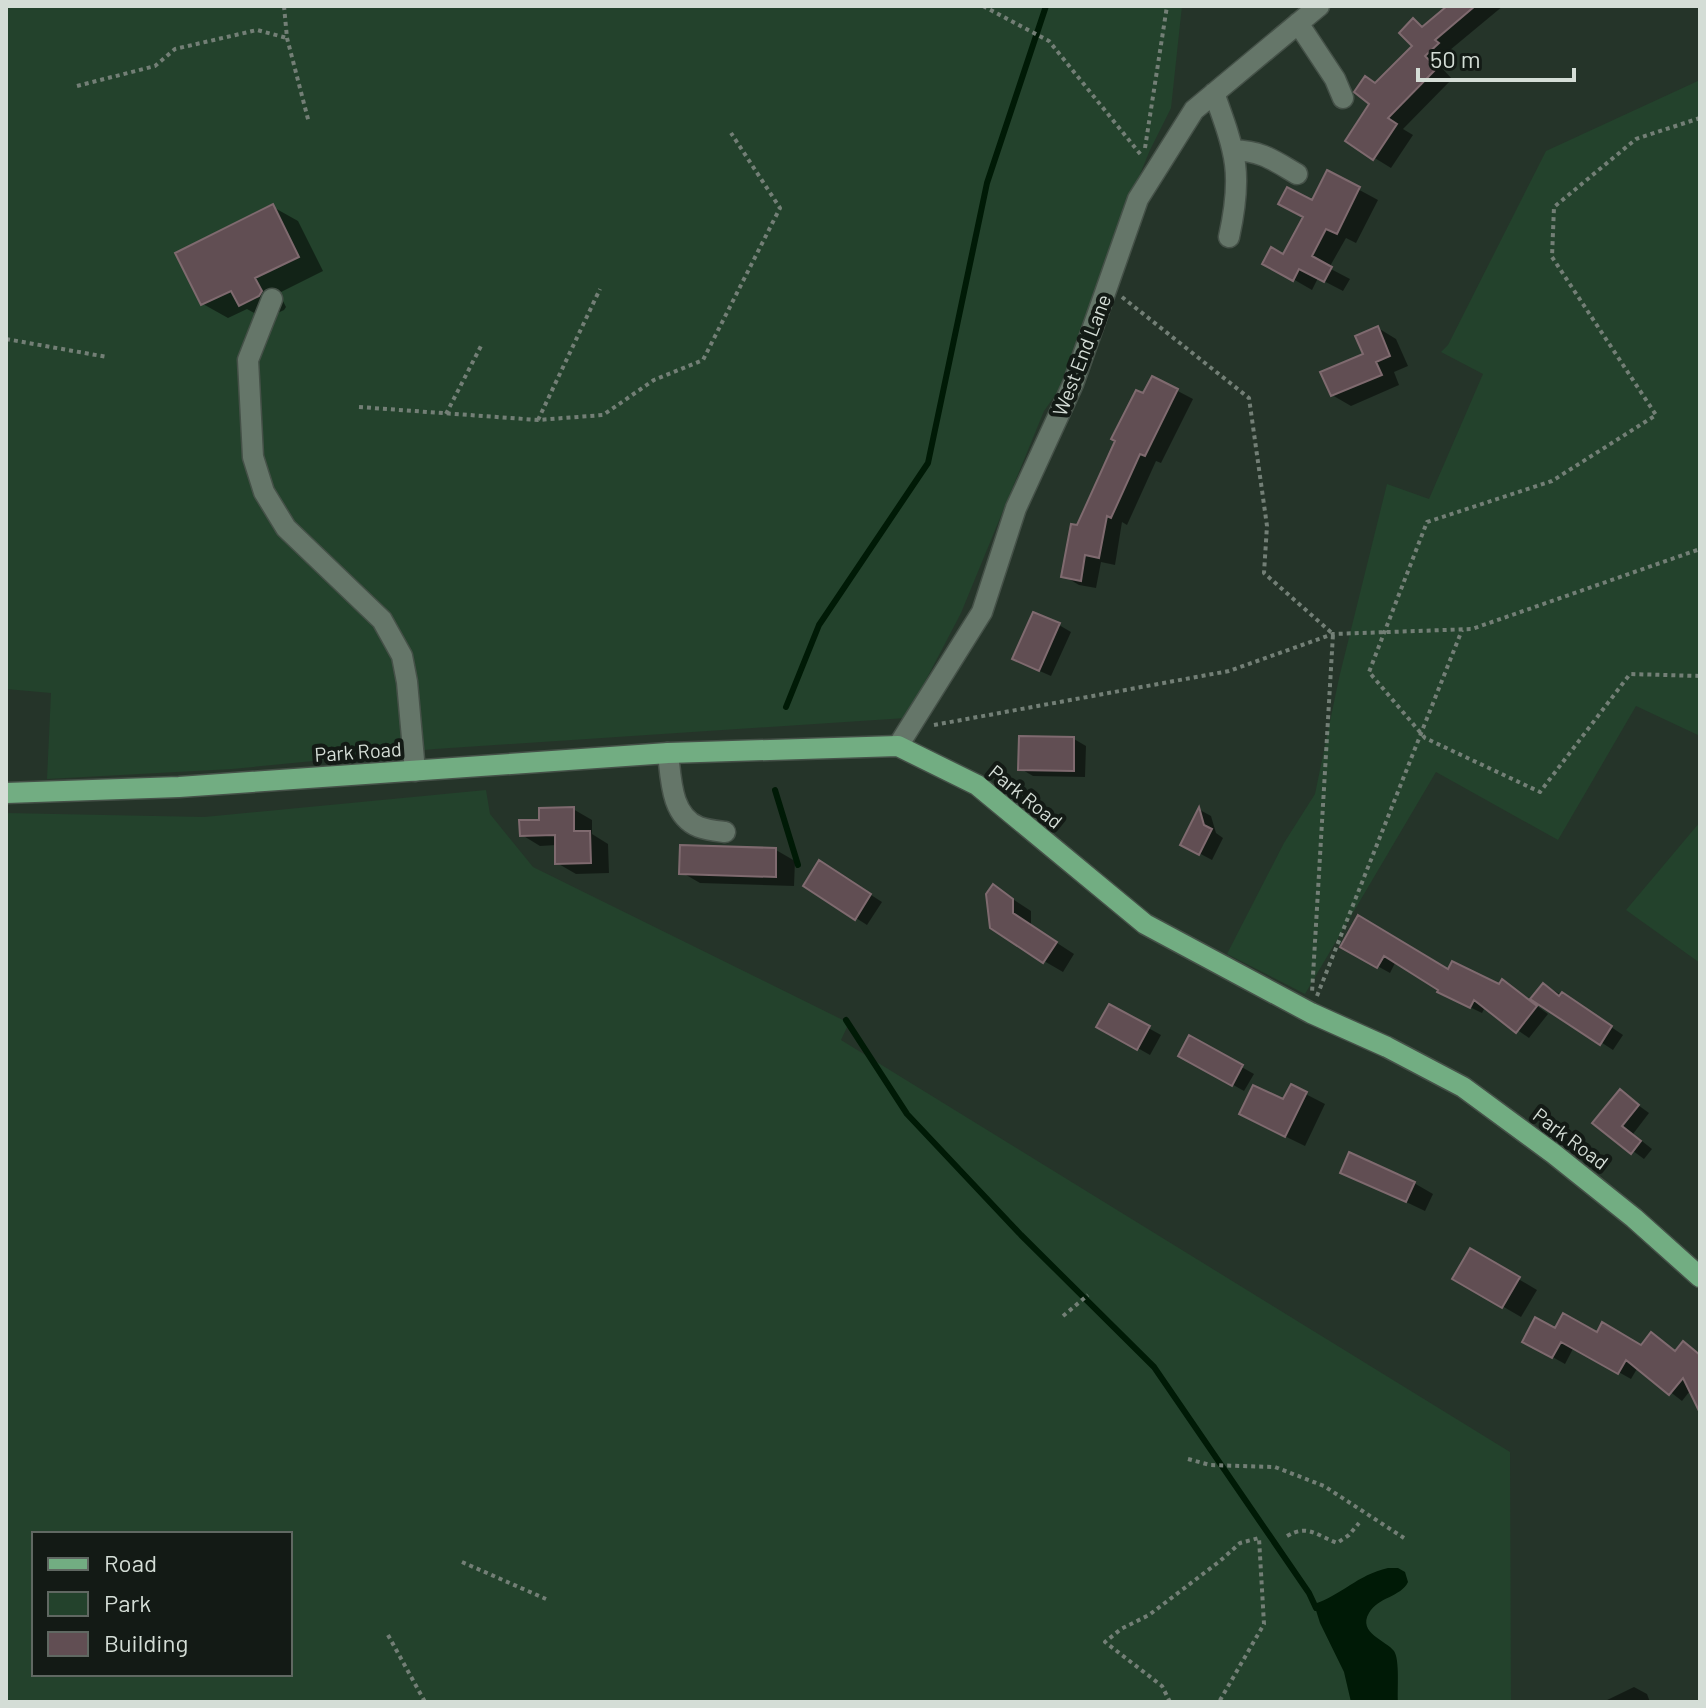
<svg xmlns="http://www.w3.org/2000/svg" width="1706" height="1708" viewBox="0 0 1706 1708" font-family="Barlow,sans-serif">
  <rect width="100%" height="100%" fill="#253429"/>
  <!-- green -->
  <path fill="#23422c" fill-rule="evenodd" d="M 6,6 L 1182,6 L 1171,108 L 1150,150 L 1117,230 L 1068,377 L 1044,411 L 961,613 L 906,718 L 435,749 L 232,769 L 47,779 L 51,693 L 6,689 Z
    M 1700,80 L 1700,736 L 1636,706 L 1558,840 L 1436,772 L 1305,994 L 1227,954 L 1284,843 L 1315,794 L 1339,678 L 1387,484 L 1429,499 L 1483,374 L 1441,352 L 1448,345 L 1546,151 Z
    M 486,790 L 490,814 L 533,867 L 849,1023 L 841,1040 L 1510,1452 L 1511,1702 L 6,1702 L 6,813 L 204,817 ZM 34,1534 L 290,1534 L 290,1674 L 34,1674 Z
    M 1700,822 L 1700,963 L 1626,910 Z"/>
  <!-- water -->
  <path fill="#001a06" d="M 1388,1568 L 1398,1568 L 1405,1572 L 1408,1582 C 1401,1597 1378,1597 1369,1613 C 1357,1633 1387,1641 1394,1651 C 1400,1660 1397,1690 1398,1702 L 1351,1702 L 1344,1672 L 1320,1623 L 1314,1604 C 1342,1595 1357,1575 1388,1568 Z"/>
  <!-- shadow -->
  <path fill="#0007" d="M 1450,6 L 1503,6 L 1450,50 L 1454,54 L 1441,67 L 1452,79 L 1403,129 L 1413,135 L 1391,168 L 1347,141 L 1372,103 L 1376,85 L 1415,46 L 1414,21 L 1425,27 Z
    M 1328,173 L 1378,200 L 1356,243 L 1346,238 L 1329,268 L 1350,279 L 1343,291 L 1318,278 L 1312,290 L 1265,263 L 1284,256 Z
    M 273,207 L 298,221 L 323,271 L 279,293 L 286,307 L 284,310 L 265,319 L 247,309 L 228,318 L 203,304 Z
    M 1378,328 L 1396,339 L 1408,366 L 1394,372 L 1399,385 L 1351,406 L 1332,395 L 1366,355 Z
    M 1153,378 L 1193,399 L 1161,463 L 1156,461 L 1127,525 L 1122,522 L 1115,565 L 1101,562 L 1096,588 L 1079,585 L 1064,576 L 1078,527 Z
    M 1059,625 L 1071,632 L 1051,676 L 1026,665 Z
    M 1074,739 L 1086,746 L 1085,777 L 1033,776 L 1021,769 Z
    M 573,809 L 592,820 L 592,834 L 608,844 L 609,873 L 576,874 L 557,863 L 557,845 L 540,846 L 522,835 L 541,822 Z
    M 1200,810 L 1211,816 L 1216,833 L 1223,838 L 1212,860 L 1182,844 Z
    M 776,850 L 795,861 L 794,886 L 700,883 L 681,872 Z
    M 832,870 L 882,902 L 867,925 L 856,918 Z
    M 994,887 L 1031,911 L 1031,926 L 1074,954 L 1063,972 L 1044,961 Z
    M 1359,918 L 1449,971 L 1499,986 L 1503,981 L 1548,1014 L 1529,1038 L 1485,1007 L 1482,1013 L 1451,998 L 1396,961 L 1390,973 L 1343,947 Z
    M 1544,985 L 1574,1002 L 1623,1035 L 1613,1050 L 1533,998 Z
    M 1110,1007 L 1161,1035 L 1150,1055 L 1099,1026 Z
    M 1190,1038 L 1254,1074 L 1244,1091 L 1180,1055 Z
    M 1292,1087 L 1325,1104 L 1305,1146 L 1260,1124 L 1284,1102 Z
    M 1620,1092 L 1649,1113 L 1633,1134 L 1652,1149 L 1644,1159 L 1595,1123 Z
    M 1343,1172 L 1414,1183 L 1433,1194 L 1425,1211 Z
    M 1471,1251 L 1537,1290 L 1521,1317 L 1454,1278 Z
    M 1556,1331 L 1597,1334 L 1641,1347 L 1652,1334 L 1677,1352 L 1683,1344 L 1700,1354 L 1700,1378 L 1682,1401 L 1638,1367 L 1631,1379 L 1574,1347 L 1565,1364 L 1524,1341 Z
    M 1634,1687 L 1647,1694 L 1650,1702 L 1603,1702 Z"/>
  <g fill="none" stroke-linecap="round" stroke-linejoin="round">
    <!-- stream -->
    <path stroke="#001a06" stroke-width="6" d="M 786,707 L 819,625 L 928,463 L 987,183 L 1046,6
      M 775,790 L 798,865
      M 846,1020 L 907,1114 L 1021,1235 L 1154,1367 L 1309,1593 L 1316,1608"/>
  </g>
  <!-- building -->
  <path fill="#614e53" stroke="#7f6a6f" stroke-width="2" d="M 1447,6 L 1475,6 L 1435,40 L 1439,43 L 1425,56 L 1437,68 L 1388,118 L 1397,124 L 1373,160 L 1345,141 L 1369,104 L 1354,92 L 1365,76 L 1375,83 L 1412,46 L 1399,33 L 1413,18 L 1422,27 Z
    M 1327,170 L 1360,187 L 1337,234 L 1326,229 L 1312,256 L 1332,267 L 1324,282 L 1299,269 L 1293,281 L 1262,264 L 1271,247 L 1283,254 L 1303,217 L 1278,204 L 1287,187 L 1312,200 Z
    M 273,204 L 299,257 L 255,278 L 262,291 L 259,296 L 239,306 L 231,291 L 201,305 L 175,253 Z
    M 1378,326 L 1390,356 L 1376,362 L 1382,375 L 1331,396 L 1320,372 L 1363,354 L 1355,336 Z
    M 1152,376 L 1178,389 L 1145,456 L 1140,454 L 1111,518 L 1107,516 L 1099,558 L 1085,555 L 1081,581 L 1061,577 L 1071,524 L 1077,525 L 1115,441 L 1111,439 L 1136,390 L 1143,393 Z
    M 1033,612 L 1060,623 L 1039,671 L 1012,659 Z
    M 1019,736 L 1074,737 L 1074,771 L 1018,770 Z
    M 574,807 L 574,831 L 590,831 L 591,863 L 555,864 L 555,835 L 520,836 L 519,820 L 539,820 L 539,808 Z
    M 1199,807 L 1204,825 L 1212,829 L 1199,855 L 1180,845 Z
    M 680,845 L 776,848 L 776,877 L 679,874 Z
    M 819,860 L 871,894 L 855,920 L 803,886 Z
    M 993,884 L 1013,899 L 1013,913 L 1057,942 L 1043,963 L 990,928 L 986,894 Z
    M 1358,915 L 1448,969 L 1452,961 L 1499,984 L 1502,979 L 1537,1006 L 1516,1033 L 1474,1000 L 1470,1008 L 1437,992 L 1438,990 L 1384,956 L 1377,968 L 1340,947 Z
    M 1543,983 L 1559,996 L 1562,992 L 1612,1026 L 1600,1045 L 1530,999 Z
    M 1109,1004 L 1150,1026 L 1137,1050 L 1096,1027 Z
    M 1189,1035 L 1243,1065 L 1232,1086 L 1178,1056 Z
    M 1291,1084 L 1307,1092 L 1285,1137 L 1239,1114 L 1253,1085 L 1283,1099 Z
    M 1620,1089 L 1639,1105 L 1622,1126 L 1641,1141 L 1631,1154 L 1592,1123 Z
    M 1349,1152 L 1415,1182 L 1406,1202 L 1340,1173 Z
    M 1470,1248 L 1520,1277 L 1502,1308 L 1452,1279 Z
    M 1563,1313 L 1597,1332 L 1602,1322 L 1641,1345 L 1651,1332 L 1675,1351 L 1683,1341 L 1700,1355 L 1700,1413 L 1683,1378 L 1669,1395 L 1626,1360 L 1618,1374 L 1561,1342 L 1552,1358 L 1522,1342 L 1535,1317 L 1555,1328 Z"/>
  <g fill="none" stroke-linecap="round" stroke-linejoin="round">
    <defs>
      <path id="minor" d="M 1298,23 L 1335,79 L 1343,98
        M 1214,93 C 1236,154 1243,173 1229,237
        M 1233,150 C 1262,151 1273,160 1297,174
        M 272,299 L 248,360 L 253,457 L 264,492 L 286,528 L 382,620 L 402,656 L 407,682 L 415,771
        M 898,746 L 982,612 L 1016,508 L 1073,384 L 1138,199 L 1194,110 L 1319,6
        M 668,753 C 671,779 671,816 699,827 C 707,830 717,831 725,832"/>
      <path id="major" d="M 6,793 L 179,787 L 668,753 L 898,746 L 977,785 L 1145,924 L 1311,1013 L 1387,1047 L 1463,1087 L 1554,1154 L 1634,1218 L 1700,1277"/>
    </defs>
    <!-- minor casing -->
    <use href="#minor" stroke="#455148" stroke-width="23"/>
    <!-- major casing -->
    <use href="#major" stroke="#455148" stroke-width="23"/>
    <!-- path -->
    <path stroke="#737f76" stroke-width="4" stroke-dasharray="4 4" stroke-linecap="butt" d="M 284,6 L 287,38 L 309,123
      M 983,6 L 1049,41 L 1141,155
      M 77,86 L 155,66 L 175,49 L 257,30 L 287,38
      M 1700,118 L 1636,139 L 1554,207 L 1552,257 L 1656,415 L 1552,481 L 1427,522 L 1369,672 L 1425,738 L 1540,792 L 1630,674 L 1700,676
      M 1145,148 L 1167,6
      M 1122,297 L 1249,398 L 1267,526 L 1264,573 L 1333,634 L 1312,993
      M 6,339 L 107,357
      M 359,407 L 538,420 L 603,415 L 654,380 L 703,360 L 780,208 L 731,133
      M 446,414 L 481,346
      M 538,420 L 600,289
      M 934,725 L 1229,671 L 1333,634 L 1472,629 L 1700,549
      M 1317,996 L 1462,630
      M 1063,1316 L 1088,1295
      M 1188,1459 L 1210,1465 L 1275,1467 L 1324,1486 L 1404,1538
      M 1287,1536 C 1308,1524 1316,1535 1337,1543 L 1349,1535 L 1359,1523
      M 462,1562 L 546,1599
      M 388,1635 L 425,1702
      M 1170,1702 L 1162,1686 L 1105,1642 L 1121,1629 L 1149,1615 L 1220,1561 L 1240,1543 L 1259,1538 L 1264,1624 L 1219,1702"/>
    <!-- minor -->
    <use href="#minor" stroke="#657669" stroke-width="20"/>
    <!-- major -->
    <use href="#major" stroke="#72ad82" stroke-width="20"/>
  </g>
  <g text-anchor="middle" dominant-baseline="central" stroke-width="8" stroke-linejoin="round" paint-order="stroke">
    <!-- street labels -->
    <g font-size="20" fill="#d4ddd6" stroke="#131a15">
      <text transform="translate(1081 355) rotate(-69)">West End Lane</text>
      <text transform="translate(358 751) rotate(-4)">Park Road</text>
      <text transform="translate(1026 796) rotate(39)">Park Road</text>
      <text transform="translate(1571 1138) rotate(37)">Park Road</text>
    </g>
  </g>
  <!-- border -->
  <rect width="1706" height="1708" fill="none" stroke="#d4ddd6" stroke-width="16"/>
  <!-- legend -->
  <rect x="32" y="1532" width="260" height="144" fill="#131a15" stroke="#606862" stroke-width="2"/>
  <rect x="48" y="1558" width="40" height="12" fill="#72ad82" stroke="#606862" stroke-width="2"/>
  <text x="104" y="1572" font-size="24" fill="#d4ddd6">Road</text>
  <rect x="48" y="1592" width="40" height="24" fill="#23422c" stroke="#606862" stroke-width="2"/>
  <text x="104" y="1612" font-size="24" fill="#d4ddd6">Park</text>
  <rect x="48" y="1632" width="40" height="24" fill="#614e53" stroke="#606862" stroke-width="2"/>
  <text x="104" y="1652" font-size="24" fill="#d4ddd6">Building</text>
  <!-- scale -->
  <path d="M1418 68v12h156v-12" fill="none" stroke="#d4ddd6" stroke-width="4"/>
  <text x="1430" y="68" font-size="24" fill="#d4ddd6" stroke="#131a15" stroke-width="6" paint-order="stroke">50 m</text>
</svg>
